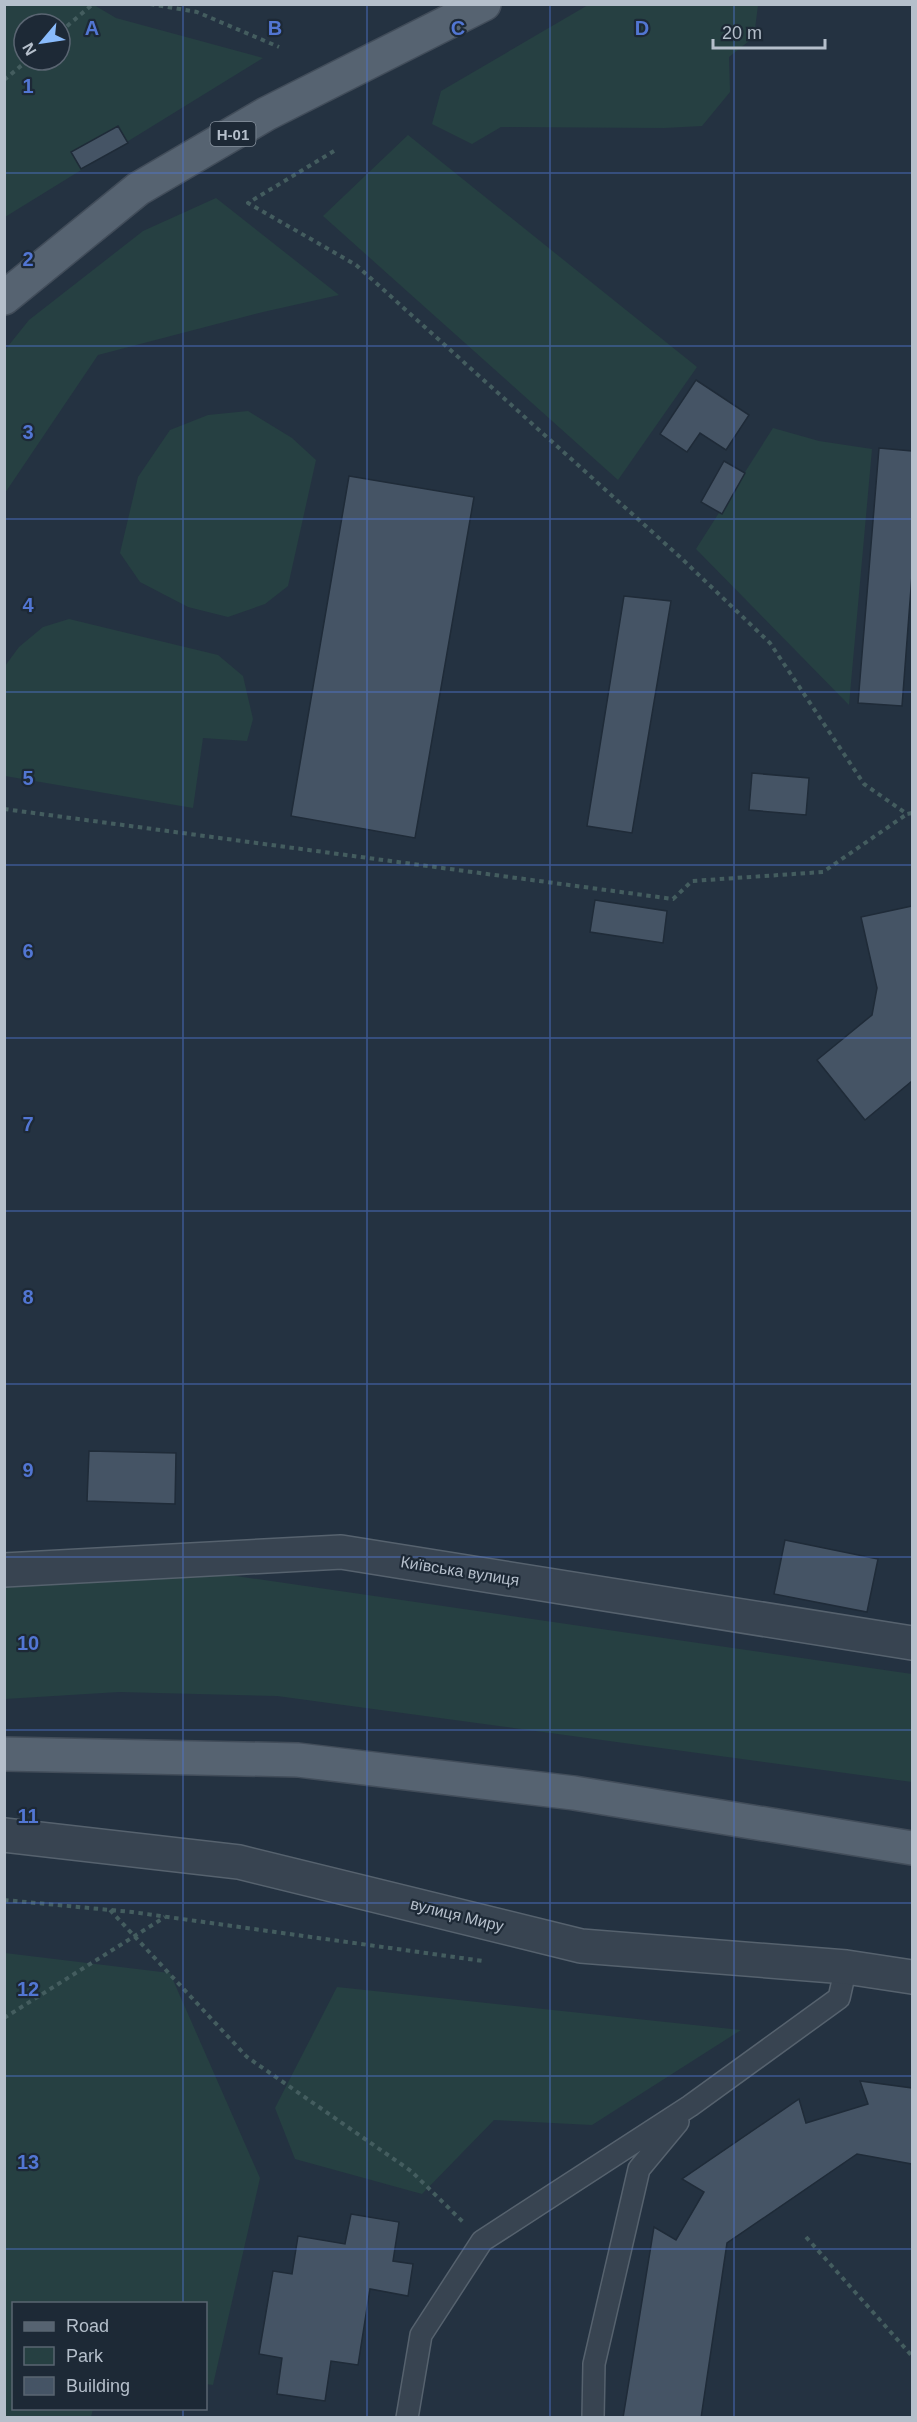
<svg xmlns="http://www.w3.org/2000/svg" width="917" height="2422" viewBox="0 0 917 2422" font-family="Helvetica,sans-serif">
  <rect width="100%" height="100%" fill="#243241"/>
  <!-- green -->
  <path fill="#264042" fill-rule="evenodd" d="M 5,5 L 94,5 L 116,18 L 263,58 L 5,217 ZM 24,24 L 60,24 L 60,60 L 24,60 Z
    M 588,5 L 758,5 L 754,37 L 729,57 L 730,92 L 702,126 L 664,128 L 501,127 L 472,144 L 432,124 L 441,91 Z
    M 408,135 L 697,367 L 618,480 L 323,216 Z
    M 216,198 L 339,295 L 263,312 L 98,355 L 5,493 L 5,350 L 29,320 L 143,231 Z
    M 248,411 L 292,438 L 316,460 L 288,586 L 265,604 L 228,617 L 188,607 L 140,582 L 120,553 L 138,477 L 170,430 L 208,415 Z
    M 773,428 L 819,441 L 872,449 L 849,705 L 696,549 Z
    M 69,619 L 218,655 L 243,676 L 253,719 L 247,741 L 203,738 L 193,808 L 5,776 L 5,666 L 19,647 L 43,627 Z
    M 229,1575 L 912,1674 L 912,1782 L 277,1696 L 119,1692 L 5,1699 L 5,1587 Z
    M 5,1953 L 170,1973 L 260,2178 L 213,2385 L 206,2384 L 206,2304 L 14,2304 L 14,2408 L 93,2409 L 91,2417 L 5,2417 Z
    M 337,1987 L 741,2030 L 592,2125 L 494,2120 L 422,2194 L 295,2159 L 275,2108 Z"/>
  <!-- building -->
  <path fill="#455465" stroke="#1f2b38" stroke-width="1.5" d="M 118,126 L 128,143 L 81,169 L 71,152 Z
    M 696,380 L 749,415 L 726,450 L 700,433 L 687,452 L 660,434 Z
    M 879,448 L 912,451 L 912,575 L 902,706 L 858,703 Z
    M 724,461 L 745,473 L 722,514 L 701,502 Z
    M 349,476 L 474,497 L 415,838 L 291,816 Z
    M 624,596 L 671,601 L 632,833 L 587,826 Z
    M 752,773 L 809,778 L 806,815 L 749,810 Z
    M 595,900 L 667,911 L 663,943 L 590,932 Z
    M 912,906 L 912,1081 L 865,1120 L 817,1060 L 872,1015 L 877,988 L 861,917 Z
    M 89,1451 L 176,1453 L 175,1504 L 87,1501 Z
    M 785,1540 L 878,1559 L 867,1612 L 774,1594 Z
    M 860,2081 L 912,2088 L 912,2164 L 857,2154 L 727,2243 L 701,2418 L 623,2418 L 654,2227 L 676,2240 L 704,2192 L 682,2179 L 799,2099 L 806,2123 L 868,2104 Z
    M 351,2214 L 399,2222 L 393,2261 L 413,2264 L 408,2296 L 370,2289 L 358,2365 L 331,2361 L 325,2401 L 277,2394 L 282,2358 L 259,2354 L 273,2271 L 292,2274 L 298,2236 L 345,2244 Z"/>
  <g fill="none" stroke-linecap="round" stroke-linejoin="round">
    <defs>
      <path id="service" d="M 407,2418 L 421,2335 L 482,2241 L 690,2106 L 839,1998 L 846,1967
        M 593,2418 L 594,2364 L 639,2169 L 678,2122"/>
      <path id="minor" d="M 4,1570 L 341,1552 L 912,1643
        M 4,1835 L 239,1862 L 581,1946 L 846,1967 L 912,1977"/>
      <path id="primary" d="M 4,298 L 138,189 L 266,114 L 484,4
        M 4,1754 L 298,1760 L 574,1793 L 912,1848"/>
    </defs>
    <!-- service casing -->
    <use href="#service" stroke="#56626e" stroke-width="24"/>
    <!-- minor casing -->
    <use href="#minor" stroke="#56626e" stroke-width="36"/>
    <!-- primary casing -->
    <use href="#primary" stroke="#424d5a" stroke-width="36"/>
    <!-- path -->
    <path stroke="#445d5f" stroke-width="4" stroke-dasharray="4.5 4.5" stroke-linecap="butt" d="M 150,4 L 197,12 L 279,47
      M 60,32 L 93,4
      M 4,80 L 28,60
      M 334,151 L 248,203 L 356,265 L 680,557 L 770,643 L 864,784 L 907,814 L 912,813
      M 4,809 L 673,899 L 692,881 L 823,872 L 907,814
      M 4,1900 L 132,1912 L 483,1961
      M 110,1910 L 247,2057 L 411,2171 L 463,2222
      M 4,2018 L 165,1917
      M 806,2237 L 912,2356"/>
    <!-- service -->
    <use href="#service" stroke="#384451" stroke-width="21"/>
    <!-- minor -->
    <use href="#minor" stroke="#384451" stroke-width="33"/>
    <!-- primary -->
    <use href="#primary" stroke="#566371" stroke-width="33"/>
  </g>
  <!-- grid -->
  <path fill="none" stroke="#5276d3" stroke-width="1.5" stroke-opacity="0.55" d="M 183,4 L 183,2304M 367,4 L 367,2418M 550,4 L 550,2418M 734,4 L 734,2418M 4,173 L 912,173M 4,346 L 912,346M 4,519 L 912,519M 4,692 L 912,692M 4,865 L 912,865M 4,1038 L 912,1038M 4,1211 L 912,1211M 4,1384 L 912,1384M 4,1557 L 912,1557M 4,1730 L 912,1730M 4,1903 L 912,1903M 4,2076 L 912,2076M 4,2249 L 912,2249M 183,2408 L 183,2418"/>
  <g text-anchor="middle" dominant-baseline="central" stroke-width="4.5" stroke-linejoin="round" paint-order="stroke">
    <!-- shield labels -->
    <rect fill="#1d2936" stroke="#87929e" stroke-width="1.5" x="210.5" y="122" width="45" height="24" rx="4.5"/>
    <g font-size="15" font-weight="bold" fill="#b5bfcb">
      <text x="233" y="134">Н-01</text>
    </g>
    <!-- street labels -->
    <g font-size="16" fill="#b5bfcb" stroke="#1d2936">
      <text transform="translate(460 1571) rotate(9)">Київська вулиця</text>
      <text transform="translate(457 1915) rotate(14)">вулиця Миру</text>
    </g>
  </g>
  <g font-size="20" text-anchor="middle" font-weight="bold" fill="#5276d3" stroke="#1d2936" stroke-width="4.5" stroke-linejoin="round" paint-order="stroke">
    <text x="92" y="35">A</text>
    <text x="275" y="35">B</text>
    <text x="458" y="35">C</text>
    <text x="642" y="35">D</text>
    <text x="28" y="93">1</text>
    <text x="28" y="266">2</text>
    <text x="28" y="439">3</text>
    <text x="28" y="612">4</text>
    <text x="28" y="785">5</text>
    <text x="28" y="958">6</text>
    <text x="28" y="1131">7</text>
    <text x="28" y="1304">8</text>
    <text x="28" y="1477">9</text>
    <text x="28" y="1650">10</text>
    <text x="28" y="1823">11</text>
    <text x="28" y="1996">12</text>
    <text x="28" y="2169">13</text>
  </g>
  <!-- border -->
  <rect width="917" height="2422" fill="none" stroke="#b5bfcb" stroke-width="12"/>
  <!-- legend -->
  <rect x="12" y="2302" width="195" height="108" fill="#1d2936" stroke="#5a6572" stroke-width="1.5"/>
  <rect x="24" y="2322" width="30" height="9" fill="#566371" stroke="#5a6572" stroke-width="1.5"/>
  <text x="66" y="2332" font-size="18" fill="#b5bfcb">Road</text>
  <rect x="24" y="2347" width="30" height="18" fill="#264042" stroke="#5a6572" stroke-width="1.5"/>
  <text x="66" y="2362" font-size="18" fill="#b5bfcb">Park</text>
  <rect x="24" y="2377" width="30" height="18" fill="#455465" stroke="#5a6572" stroke-width="1.5"/>
  <text x="66" y="2392" font-size="18" fill="#b5bfcb">Building</text>
  <!-- north arrow -->
  <g transform="translate(42 42) rotate(241)"><circle r="28" fill="#1d2936" stroke="#5a6572" stroke-width="1.5"/>
  <path d="M0-4.5L10 22L0 15L-10 22Z" fill="#89bbfc"/>
  <text y="-9" font-size="16" font-weight="bold" text-anchor="middle" fill="#b5bfcb">N</text>
  </g>
  <!-- scale -->
  <path d="M713 39v9h112v-9" fill="none" stroke="#b5bfcb" stroke-width="3"/>
  <text x="722" y="39" font-size="18" fill="#b5bfcb" stroke="#1d2936" stroke-width="4.5" paint-order="stroke">20 m</text>
</svg>
